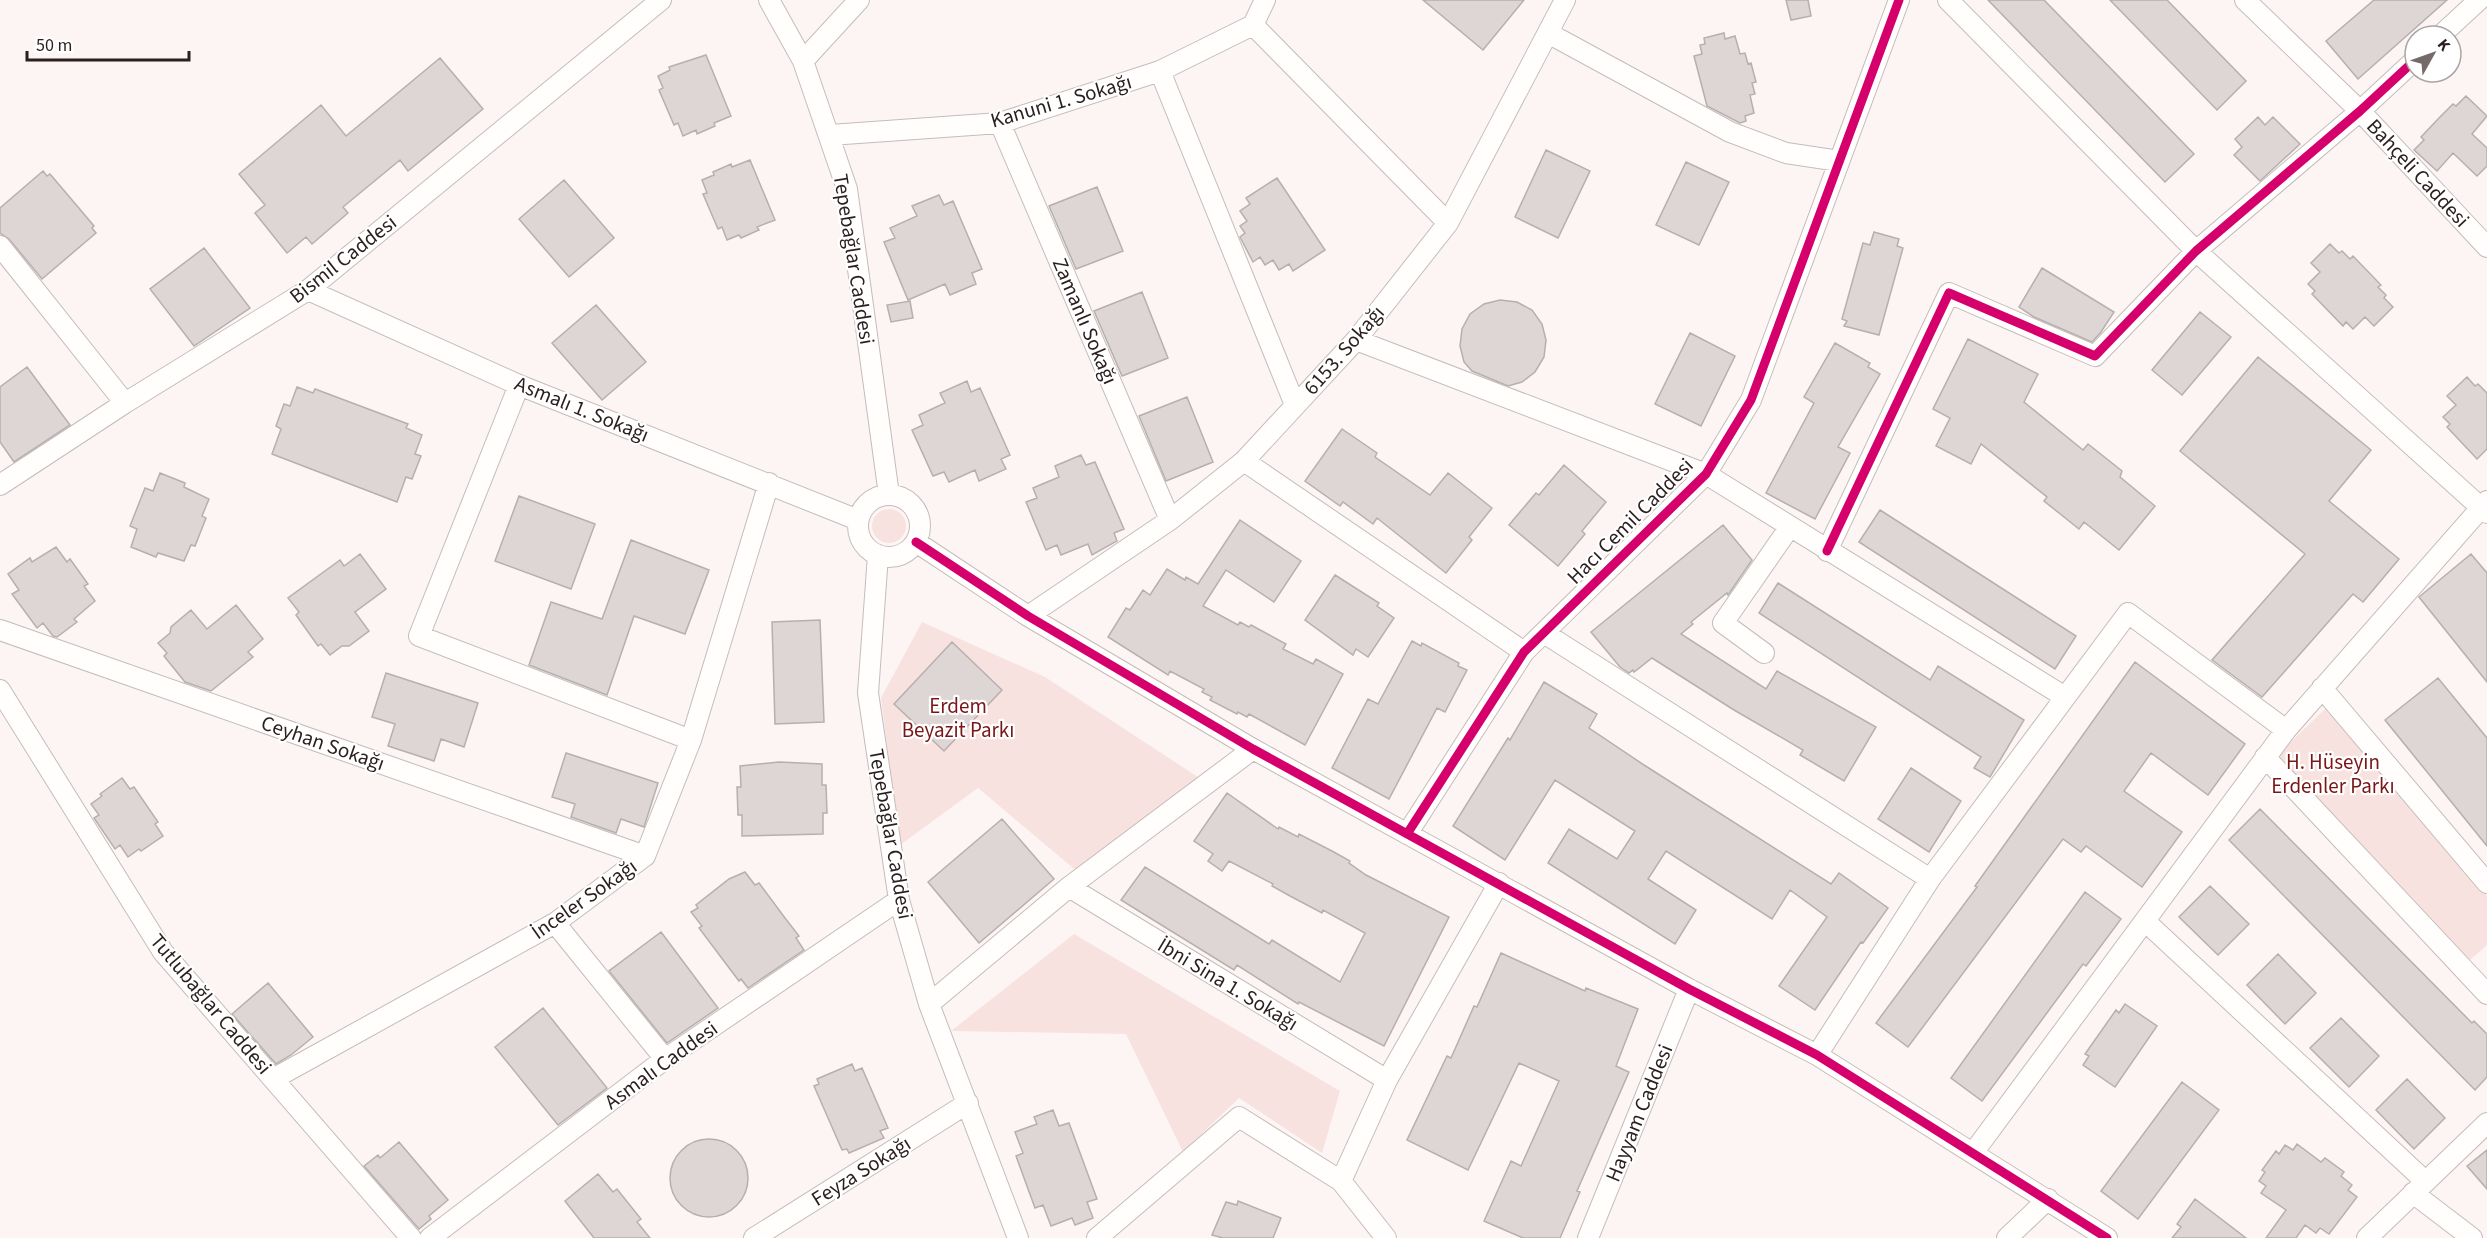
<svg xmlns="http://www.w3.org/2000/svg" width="2487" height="1238" viewBox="0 0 2487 1238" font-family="'Source Sans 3',sans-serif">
  <rect width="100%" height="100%" fill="#fcf5f4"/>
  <!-- green -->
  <path fill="#f8e2df" d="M872 526a17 17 0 1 1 34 0a17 17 0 1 1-34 0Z
    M 922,622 L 1045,677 L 1201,779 L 1079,873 L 978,788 L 900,845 L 881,698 Z
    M 2326,708 L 2487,896 L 2487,945 L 2462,967 L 2270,762 Z
    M 1074,934 L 1340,1091 L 1322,1153 L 1239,1098 L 1183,1152 L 1126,1034 L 951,1031 Z"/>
  <!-- building -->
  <path fill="#ded6d5" stroke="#b7afae" stroke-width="1.5" d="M 1423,0 L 1524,0 L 1483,50 Z
    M 1786,0 L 1808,0 L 1811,16 L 1791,20 Z
    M 1988,0 L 2044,0 L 2194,154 L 2165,182 Z
    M 2110,0 L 2167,0 L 2246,81 L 2217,110 Z
    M 2374,0 L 2447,0 L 2358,79 L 2326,41 Z
    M 1724,33 L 1725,39 L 1735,36 L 1740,54 L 1745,53 L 1748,64 L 1751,63 L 1756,82 L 1752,83 L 1755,94 L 1750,95 L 1754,113 L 1745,116 L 1746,121 L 1740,123 L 1707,106 L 1694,56 L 1702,54 L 1700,45 L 1705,44 L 1704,38 Z
    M 706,55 L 731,116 L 714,123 L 715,126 L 697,134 L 696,130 L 683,136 L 678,123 L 674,125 L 659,90 L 663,88 L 658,76 L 670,70 L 669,67 Z
    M 440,58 L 483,109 L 408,171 L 400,160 L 343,207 L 348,213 L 312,244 L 306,237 L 287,253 L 255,213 L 265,205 L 239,174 L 321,105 L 346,136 Z
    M 2466,96 L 2487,116 L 2472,134 L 2487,148 L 2487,166 L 2477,176 L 2453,153 L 2437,171 L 2414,150 L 2424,140 L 2421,137 L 2439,118 L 2453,104 L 2456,106 Z
    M 2258,117 L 2265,125 L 2273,117 L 2300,144 L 2260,181 L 2234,155 L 2242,147 L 2235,139 Z
    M 1546,150 L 1590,171 L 1558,238 L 1515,217 Z
    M 750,160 L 775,220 L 757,227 L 759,230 L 741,238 L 739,235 L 727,240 L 722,227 L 718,229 L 703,194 L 707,193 L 702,180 L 714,175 L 713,172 L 731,164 L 732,167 Z
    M 1686,162 L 1729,182 L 1699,245 L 1656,225 Z
    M 43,171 L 47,176 L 50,174 L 78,207 L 94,226 L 92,228 L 96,233 L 42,279 L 9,239 L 0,233 L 0,208 Z
    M 1277,178 L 1325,250 L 1293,271 L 1289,264 L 1279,270 L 1273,260 L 1265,265 L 1260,257 L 1253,262 L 1240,237 L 1245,233 L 1240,226 L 1247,221 L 1240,211 L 1250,204 L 1246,198 Z
    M 564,180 L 614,238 L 569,277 L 519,219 Z
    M 1097,187 L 1123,251 L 1076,269 L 1049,206 Z
    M 939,195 L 944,205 L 953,201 L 982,269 L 972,273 L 976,284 L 950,295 L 945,284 L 908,300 L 884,242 L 895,238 L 890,228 L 917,216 L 912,206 Z
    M 1874,232 L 1899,239 L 1897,246 L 1903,248 L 1879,335 L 1844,326 L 1847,321 L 1842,319 L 1863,243 L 1870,245 Z
    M 2330,244 L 2339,253 L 2342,251 L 2350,259 L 2353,256 L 2381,285 L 2378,287 L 2386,295 L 2384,298 L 2393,307 L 2374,326 L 2365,317 L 2353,329 L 2346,322 L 2343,326 L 2312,294 L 2315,291 L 2308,284 L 2320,272 L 2311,263 Z
    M 204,248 L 250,308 L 194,346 L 150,289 Z
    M 2042,268 L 2114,312 L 2101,332 L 2092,342 L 2034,317 L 2019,307 Z
    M 1142,292 L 1168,358 L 1122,376 L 1094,311 Z
    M 1500,300 L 1517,302 L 1532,310 L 1542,324 L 1546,340 L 1544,357 L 1535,372 L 1522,382 L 1508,386 L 1472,371 L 1464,362 L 1460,346 L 1462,329 L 1470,314 L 1484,304 Z
    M 910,301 L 913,318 L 891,322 L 887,305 Z
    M 596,305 L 646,362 L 602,400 L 552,343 Z
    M 2200,312 L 2231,337 L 2182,395 L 2152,370 Z
    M 1690,333 L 1735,356 L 1701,426 L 1655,404 Z
    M 1968,339 L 2038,374 L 2024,402 L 2083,450 L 2088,444 L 2122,471 L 2120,477 L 2155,506 L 2119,550 L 2084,522 L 2079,529 L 2044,501 L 2047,497 L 1981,444 L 1971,464 L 1936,446 L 1950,418 L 1933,409 Z
    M 1835,343 L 1870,363 L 1868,367 L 1880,374 L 1838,447 L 1850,453 L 1815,519 L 1766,493 L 1814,403 L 1804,397 Z
    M 2258,357 L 2371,450 L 2329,501 L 2399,559 L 2363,602 L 2353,594 L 2262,697 L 2212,660 L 2305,554 L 2180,451 Z
    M 27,367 L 70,425 L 14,462 L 0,442 L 0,387 Z
    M 2467,377 L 2475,386 L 2478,384 L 2487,393 L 2487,449 L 2477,459 L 2447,427 L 2450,424 L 2443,417 L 2456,405 L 2447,396 Z
    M 967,381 L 971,392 L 980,388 L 1010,455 L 1001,459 L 1006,469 L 979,481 L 975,470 L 949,482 L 944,472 L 933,476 L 912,430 L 923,425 L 919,415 L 945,403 L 940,393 Z
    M 297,387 L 313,393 L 315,389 L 408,424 L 406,428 L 422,435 L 415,454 L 421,456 L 412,479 L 406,477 L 397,502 L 272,454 L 281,429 L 276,426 L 284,404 L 290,406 Z
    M 1187,397 L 1213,462 L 1166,481 L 1139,416 Z
    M 1342,429 L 1377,453 L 1375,457 L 1430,495 L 1448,473 L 1492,508 L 1469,537 L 1472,540 L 1446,573 L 1377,518 L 1373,524 L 1343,502 L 1340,506 L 1305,481 Z
    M 1081,455 L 1086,465 L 1095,462 L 1124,529 L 1114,533 L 1117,541 L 1092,555 L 1088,544 L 1061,555 L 1057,545 L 1046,550 L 1026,502 L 1037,498 L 1033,488 L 1059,477 L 1055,466 Z
    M 1564,465 L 1606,502 L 1582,531 L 1585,534 L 1558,566 L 1509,525 L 1536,493 L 1539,495 Z
    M 160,473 L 185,483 L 184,487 L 209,499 L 202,516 L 206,518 L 195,546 L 191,545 L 184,561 L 158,553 L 156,557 L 131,547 L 137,529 L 130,526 L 145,488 L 153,491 Z
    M 519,496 L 595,524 L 571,589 L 495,561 Z
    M 1880,510 L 2076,636 L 2055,669 L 1859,542 Z
    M 1240,520 L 1301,561 L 1274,602 L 1226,570 L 1203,606 L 1238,625 L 1240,622 L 1249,627 L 1251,625 L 1286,644 L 1283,649 L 1313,664 L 1316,659 L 1343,674 L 1305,745 L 1249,714 L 1247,717 L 1238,712 L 1237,714 L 1210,700 L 1212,697 L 1202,692 L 1204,689 L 1170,671 L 1168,675 L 1108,637 L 1126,608 L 1130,610 L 1143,590 L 1150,595 L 1167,569 L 1185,580 L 1186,577 L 1198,584 Z
    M 1723,525 L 1752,560 L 1728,595 L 1727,593 L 1691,622 L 1693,624 L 1681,634 L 1766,689 L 1777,671 L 1876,727 L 1844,781 L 1800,755 L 1803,750 L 1734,710 L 1652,658 L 1634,672 L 1633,670 L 1629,673 L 1620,667 L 1591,632 Z
    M 631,540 L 709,570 L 685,634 L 634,616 L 607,695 L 529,665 L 551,602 L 602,619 Z
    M 56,547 L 67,562 L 70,559 L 88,584 L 84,586 L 95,601 L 74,619 L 77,622 L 57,637 L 53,636 L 43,623 L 37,628 L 12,594 L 19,590 L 8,574 L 30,558 L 32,562 Z
    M 360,554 L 386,589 L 355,612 L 369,631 L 349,646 L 342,646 L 330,655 L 321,644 L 318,646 L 296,615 L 299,612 L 288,598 L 340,560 L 344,566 Z
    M 2471,554 L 2487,573 L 2487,682 L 2419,597 Z
    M 1335,575 L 1379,603 L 1377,606 L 1394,618 L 1368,657 L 1356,649 L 1353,655 L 1305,620 Z
    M 1778,583 L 1930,680 L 1938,666 L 2024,720 L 1990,777 L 1974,768 L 1981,757 L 1759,613 Z
    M 236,605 L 263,639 L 248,652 L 253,657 L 211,691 L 185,682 L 164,656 L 167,653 L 158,643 L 170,633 L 171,627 L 191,610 L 207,629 Z
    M 820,620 L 824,722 L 775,724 L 772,622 Z
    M 1412,641 L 1421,646 L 1422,643 L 1459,663 L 1458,666 L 1467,670 L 1445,712 L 1437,708 L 1389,799 L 1332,768 L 1368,699 L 1378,704 Z
    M 952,642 L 1002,690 L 944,751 L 894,704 Z
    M 2135,662 L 2245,744 L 2208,795 L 2151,753 L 2124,791 L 2182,832 L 2142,887 L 2086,846 L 2081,852 L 2063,839 L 1908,1047 L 1876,1023 L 1977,887 L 1975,886 Z
    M 386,673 L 478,703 L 464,747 L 441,739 L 434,761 L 388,746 L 395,724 L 372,717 Z
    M 2438,678 L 2487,738 L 2487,846 L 2385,720 Z
    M 1544,682 L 1597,714 L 1589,728 L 1644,765 L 1831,884 L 1839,873 L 1888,908 L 1863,943 L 1861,942 L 1815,1010 L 1779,986 L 1827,917 L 1790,890 L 1772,919 L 1666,851 L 1648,879 L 1696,910 L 1675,944 L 1548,863 L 1569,829 L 1617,859 L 1635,831 L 1555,780 L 1505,860 L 1453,826 L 1508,738 L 1510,740 Z
    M 566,753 L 658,783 L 644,827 L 621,819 L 616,833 L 571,817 L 575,804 L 552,797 Z
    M 779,762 L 822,764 L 822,785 L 826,785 L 827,813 L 823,813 L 823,834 L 742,836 L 742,815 L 738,815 L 737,787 L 741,787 L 740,766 Z
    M 1911,768 L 1961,801 L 1929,852 L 1878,819 Z
    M 122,778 L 130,789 L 134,787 L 158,822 L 155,824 L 163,836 L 141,851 L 139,849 L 128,857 L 120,845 L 115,849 L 94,818 L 99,815 L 91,804 L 102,796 L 100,794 Z
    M 1227,793 L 1278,829 L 1279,827 L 1298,837 L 1299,834 L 1332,851 L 1350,861 L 1349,863 L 1366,875 L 1449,917 L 1384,1046 L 1299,1002 L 1298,1004 L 1237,965 L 1234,970 L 1121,900 L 1145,867 L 1269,944 L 1272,940 L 1340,982 L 1365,933 L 1323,910 L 1322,913 L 1290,896 L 1272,886 L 1273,884 L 1229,861 L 1222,871 L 1208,861 L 1213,854 L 1194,841 Z
    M 2260,809 L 2472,1023 L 2474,1021 L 2487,1034 L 2487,1077 L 2475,1090 L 2229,840 Z
    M 1002,819 L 1054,879 L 979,943 L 928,882 Z
    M 745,872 L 755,885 L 759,883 L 785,918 L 799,936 L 796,938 L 804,950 L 748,988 L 741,979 L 739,981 L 699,928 L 702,926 L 691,912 L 698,908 L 696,905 L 729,879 Z
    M 2210,886 L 2249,924 L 2218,955 L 2179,917 Z
    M 2085,892 L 2121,919 L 2086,966 L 2083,964 L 1982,1101 L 1951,1078 Z
    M 661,932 L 718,1008 L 667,1043 L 609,971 Z
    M 1501,953 L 1585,991 L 1586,988 L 1638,1009 L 1616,1066 L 1629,1072 L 1577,1191 L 1580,1192 L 1560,1238 L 1523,1238 L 1484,1221 L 1511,1161 L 1521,1166 L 1559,1081 L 1519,1063 L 1468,1170 L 1407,1140 L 1447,1056 L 1451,1058 L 1474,1006 L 1477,1007 Z
    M 2278,954 L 2316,993 L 2285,1024 L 2247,985 Z
    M 268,983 L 313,1037 L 291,1055 L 276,1064 L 232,1014 Z
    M 2125,1004 L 2157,1026 L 2115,1087 L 2083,1065 L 2089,1056 L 2085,1054 L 2116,1010 L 2119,1013 Z
    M 543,1008 L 607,1088 L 558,1125 L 495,1047 Z
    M 2341,1018 L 2379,1056 L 2349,1087 L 2310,1048 Z
    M 852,1064 L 855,1071 L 862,1068 L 888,1128 L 880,1131 L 884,1138 L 849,1153 L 847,1149 L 842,1150 L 814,1086 L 819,1084 L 817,1079 Z
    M 2407,1079 L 2445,1118 L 2414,1149 L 2376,1110 Z
    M 2182,1082 L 2219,1110 L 2138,1219 L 2101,1191 Z
    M 1053,1110 L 1059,1126 L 1069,1123 L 1097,1199 L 1087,1202 L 1093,1218 L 1075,1225 L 1072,1218 L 1051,1226 L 1043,1205 L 1035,1208 L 1016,1156 L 1023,1153 L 1015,1132 L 1037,1124 L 1034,1117 Z
    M670 1178a39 39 0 1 1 78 0a39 39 0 1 1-78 0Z
    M 399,1142 L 448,1200 L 429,1216 L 431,1219 L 419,1229 L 364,1166 L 378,1155 L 380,1158 Z
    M 2297,1144 L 2321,1162 L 2325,1158 L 2344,1172 L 2341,1176 L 2352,1185 L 2348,1190 L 2357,1197 L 2329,1234 L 2320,1228 L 2316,1233 L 2305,1225 L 2296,1238 L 2266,1238 L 2286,1210 L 2261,1193 L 2266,1186 L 2259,1181 L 2265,1172 L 2262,1170 L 2276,1151 L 2279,1154 L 2285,1145 L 2293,1150 Z
    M 2487,1150 L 2487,1189 L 2467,1166 Z
    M 598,1174 L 613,1192 L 617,1189 L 641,1219 L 637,1222 L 650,1238 L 594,1238 L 565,1201 Z
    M 2195,1199 L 2246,1238 L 2172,1238 L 2181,1227 L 2177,1224 Z
    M 1238,1201 L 1281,1218 L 1273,1238 L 1223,1238 L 1212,1235 L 1226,1202 L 1237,1205 Z"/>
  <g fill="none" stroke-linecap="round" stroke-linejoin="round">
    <defs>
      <path id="minor" d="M 769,0 L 803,61 L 847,189 L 889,495
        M 1948,0 L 2196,251 L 2487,513
        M 2245,0 L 2360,111 L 2487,247
        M 1253,25 L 1448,223
        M 1548,33 L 1730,132 L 1786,153 L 1839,161
        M 2440,36 L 2479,0
        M 803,61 L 859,0
        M 1160,71 L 1295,405
        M 1000,123 L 1170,520
        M 830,135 L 1000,123 L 1160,71 L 1253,25 L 1265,0
        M 0,246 L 125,403
        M 308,290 L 519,385 L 858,520
        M 1356,340 L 1706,474 L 2065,697
        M 519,385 L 419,636 L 691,740
        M 1244,461 L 1524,652
        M 0,485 L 125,403 L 308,290 L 661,0
        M858 526a31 31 0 1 1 62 0a31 31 0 1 1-62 0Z
        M 916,542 L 1028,616 L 1253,749 L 1689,989 L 1817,1055 L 2107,1238
        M 1827,551 L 1949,293 L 2095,356 L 2196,251 L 2360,111 L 2415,60
        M 878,555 L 868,693 L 899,900 L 929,1004 L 1018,1238
        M 1028,616 L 1170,520 L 1244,461 L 1356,340 L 1448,223 L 1565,0
        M 0,630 L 645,856
        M 1544,633 L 1930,879
        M 1764,653 L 1723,623 L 1789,528
        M 2322,688 L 2487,883
        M 0,690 L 163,952 L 411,1238
        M 2265,757 L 2487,994
        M 1407,834 L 1524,652 L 1706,474 L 1751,400 L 1899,0
        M 1069,887 L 1387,1080
        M 2146,922 L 2425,1181
        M 555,923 L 665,1059
        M 929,1004 L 1069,887 L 1253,749
        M 1817,1055 L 1930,879 L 2128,613 L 2286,730
        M 273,1079 L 555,923 L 645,856 L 691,740 L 769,483
        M 1973,1153 L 2286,730 L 2487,501
        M 2413,1193 L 2472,1238
        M 430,1238 L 665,1059 L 899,900
        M 754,1238 L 968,1103
        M 1097,1238 L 1239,1117 L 1341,1181
        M 1386,1238 L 1341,1181 L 1387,1080 L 1499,883
        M 1588,1238 L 1689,989
        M 2007,1238 L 2048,1199
        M 2367,1238 L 2487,1123"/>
    </defs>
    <!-- minor casing -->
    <use href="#minor" stroke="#c5bcbb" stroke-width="22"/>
    <!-- minor -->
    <use href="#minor" stroke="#fffefd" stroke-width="20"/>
    <defs>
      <path id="cycleway" d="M 916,542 L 1028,616 L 1253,749 L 1689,989 L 1817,1055 L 2107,1238
        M 1827,551 L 1949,293 L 2095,356 L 2196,251 L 2360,111 L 2415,60
        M 1407,834 L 1524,652 L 1706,474 L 1751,400 L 1899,0"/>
    </defs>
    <!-- cycleway casing -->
    <use href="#cycleway" stroke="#fff" stroke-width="13"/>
    <!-- cycleway -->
    <use href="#cycleway" stroke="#d6006c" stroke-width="9"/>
  </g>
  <g text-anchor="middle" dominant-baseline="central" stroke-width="4.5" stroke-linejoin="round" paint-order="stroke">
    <!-- street labels -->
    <g font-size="21" fill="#2a1f1e" stroke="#fff">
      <text transform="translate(1061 101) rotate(-16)">Kanuni 1. Sokağı</text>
      <text transform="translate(2418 173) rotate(47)">Bahçeli Caddesi</text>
      <text transform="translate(343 259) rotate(-38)">Bismil Caddesi</text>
      <text transform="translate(854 259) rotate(81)">Tepebağlar Caddesi</text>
      <text transform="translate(1085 321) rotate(67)">Zamanlı Sokağı</text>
      <text transform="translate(1344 350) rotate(-49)">6153. Sokağı</text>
      <text transform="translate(582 409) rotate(22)">Asmalı 1. Sokağı</text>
      <text transform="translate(1630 521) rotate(-45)">Hacı Cemil Caddesi</text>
      <text transform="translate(323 743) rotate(19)">Ceyhan Sokağı</text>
      <text transform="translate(891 834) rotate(80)">Tepebağlar Caddesi</text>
      <text transform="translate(584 899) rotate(-35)">İnceler Sokağı</text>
      <text transform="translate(1228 984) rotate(31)">İbni Sina 1. Sokağı</text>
      <text transform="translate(211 1004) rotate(50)">Tutlubağlar Caddesi</text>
      <text transform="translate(661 1065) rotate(-36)">Asmalı Caddesi</text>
      <text transform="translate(1639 1113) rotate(-68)">Hayyam Caddesi</text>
      <text transform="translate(861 1171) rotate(-32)">Feyza Sokağı</text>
    </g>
    <!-- park labels -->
    <g font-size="21" fill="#791618" stroke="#fff">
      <text x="958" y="706">Erdem<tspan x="958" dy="24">Beyazit Parkı</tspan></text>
      <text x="2333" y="762">H. Hüseyin<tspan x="2333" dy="24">Erdenler Parkı</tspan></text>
    </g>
  </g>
  <!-- north arrow -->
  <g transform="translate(2433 54) rotate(50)"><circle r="28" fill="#ffffff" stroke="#aaa5a5" stroke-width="1.5"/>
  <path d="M0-4.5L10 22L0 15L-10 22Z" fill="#746a69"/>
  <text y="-9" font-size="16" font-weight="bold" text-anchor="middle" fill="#2a1f1e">K</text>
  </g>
  <!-- scale -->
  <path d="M27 51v9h162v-9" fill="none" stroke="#2a1f1e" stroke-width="3"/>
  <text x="36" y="51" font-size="18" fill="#2a1f1e" stroke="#ffffff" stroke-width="4.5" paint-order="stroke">50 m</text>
</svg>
